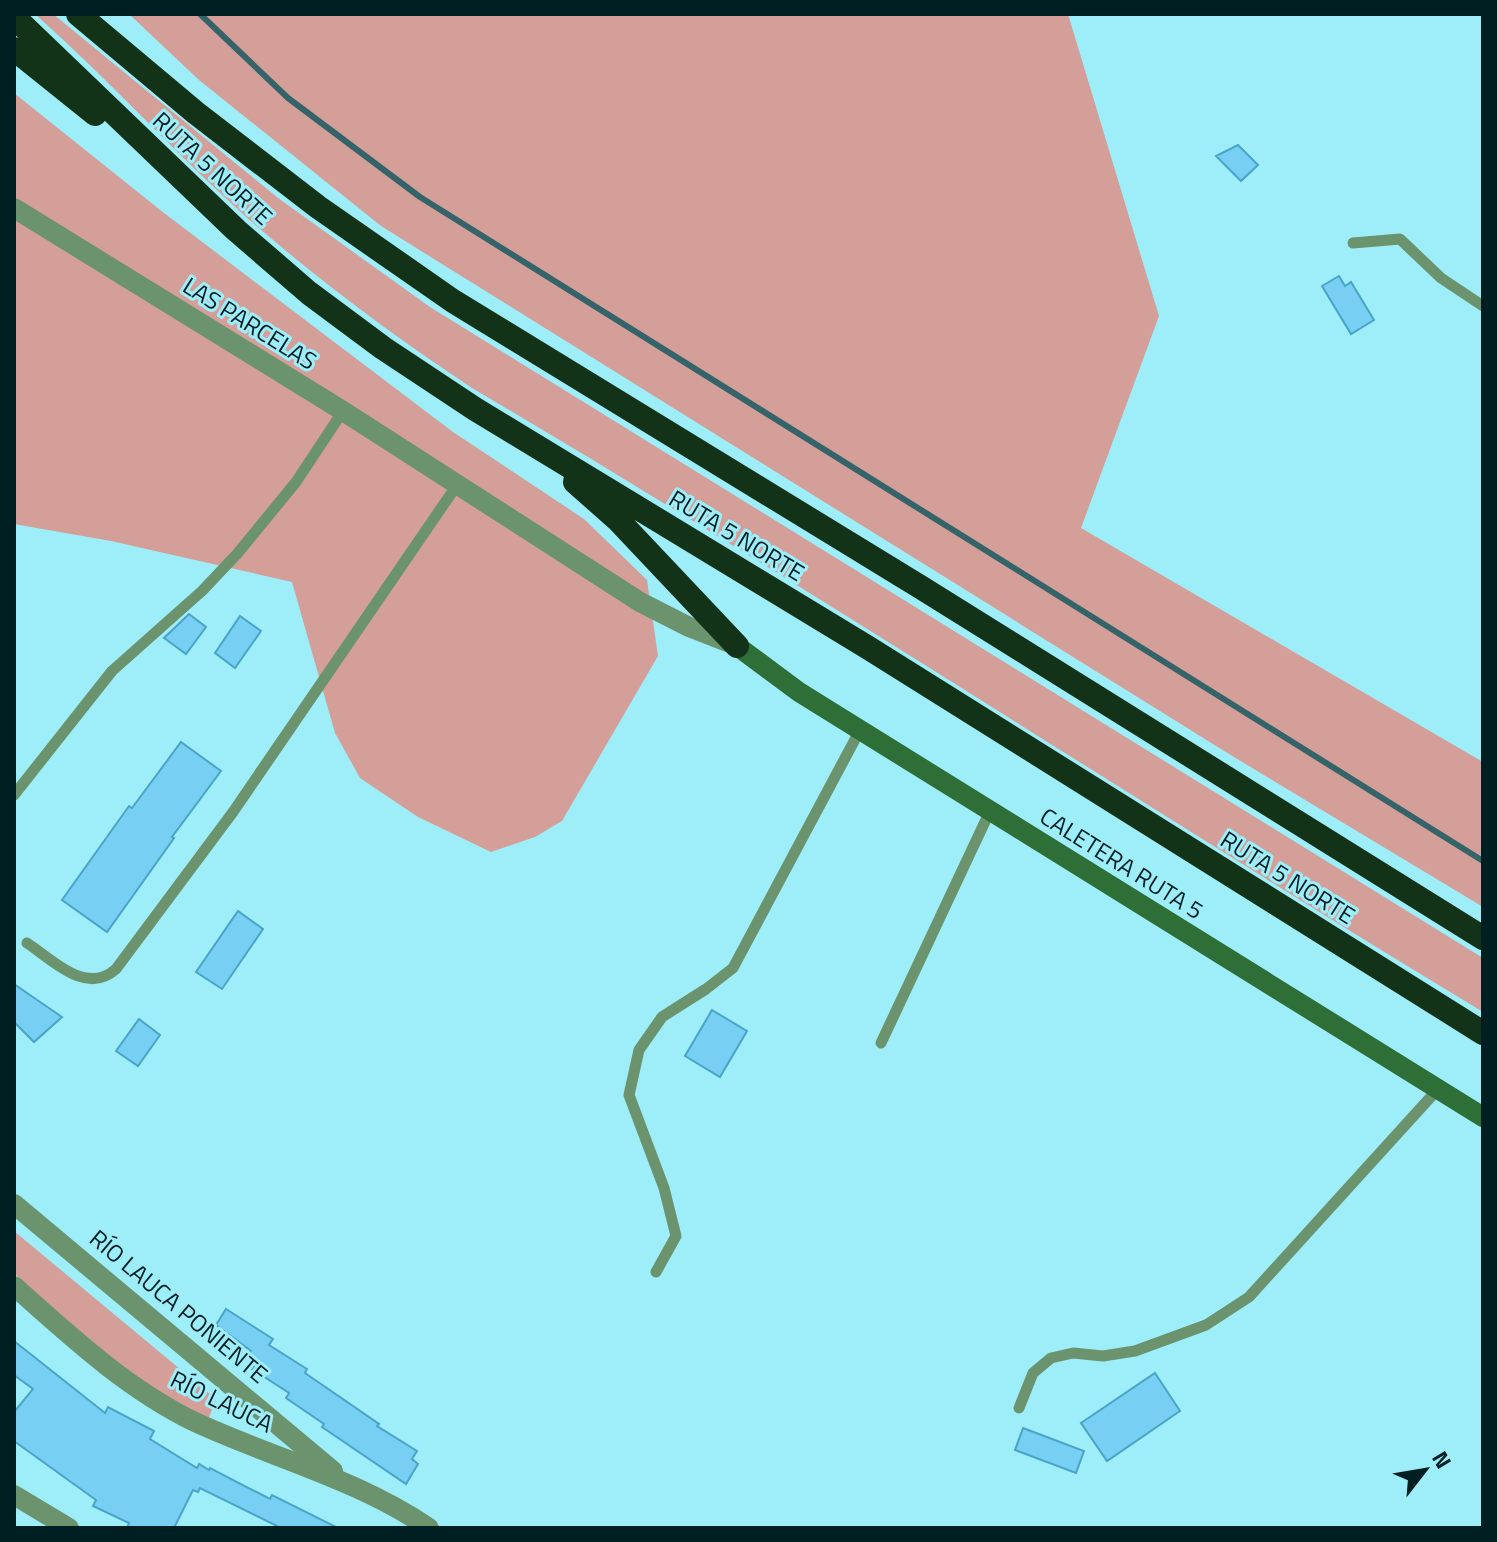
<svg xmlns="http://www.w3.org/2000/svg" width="1497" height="1542" viewBox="0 0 1497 1542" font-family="'Titillium Web',sans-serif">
  <rect width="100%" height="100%" fill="#9eeef9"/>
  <!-- green -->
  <path fill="#d49f98" d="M 35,14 L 53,14 L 278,198 L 430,307 L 1483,958 L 1483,1012 C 1144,807 813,589 472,388 C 392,335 317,279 245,216 C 173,151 108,79 35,14 Z
    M 129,14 L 1068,14 L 1159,316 L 1081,528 L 1483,762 L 1483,907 L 1229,754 L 381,226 L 199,80 Z
    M 14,93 L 164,213 L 453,432 L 584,519 L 647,580 L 658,656 L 562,821 L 535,837 L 491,852 L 418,817 L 360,778 L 335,733 L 292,582 L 111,541 L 14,524 Z
    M 14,1231 L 216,1399 L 208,1420 L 163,1395 L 79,1334 L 14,1273 Z"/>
  <!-- building -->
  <path fill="#77cff3" stroke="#4aa4c7" stroke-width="2" d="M 1238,145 L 1258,165 L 1241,181 L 1216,156 Z
    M 1339,276 L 1345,286 L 1351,282 L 1374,320 L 1351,334 L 1322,286 Z
    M 189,614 L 206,627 L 186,654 L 164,638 Z
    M 240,616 L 261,631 L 235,668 L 215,653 Z
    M 181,742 L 221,771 L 172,837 L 174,838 L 107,932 L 62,900 L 129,806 L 132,808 Z
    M 238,911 L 263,929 L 222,989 L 196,972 Z
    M 14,984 L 62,1017 L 34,1042 L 14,1022 Z
    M 712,1010 L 747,1031 L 720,1077 L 685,1056 Z
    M 139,1019 L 160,1035 L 138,1066 L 116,1051 Z
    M 226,1309 L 273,1339 L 269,1345 L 307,1369 L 305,1373 L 379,1424 L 377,1426 L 417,1451 L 412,1459 L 418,1464 L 406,1484 L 322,1427 L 324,1424 L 286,1398 L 289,1393 L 252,1369 L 257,1361 L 248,1356 L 251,1351 L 216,1325 Z
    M 14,1341 L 105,1413 L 108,1407 L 154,1431 L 150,1439 L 197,1468 L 199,1464 L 209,1470 L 210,1468 L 270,1499 L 272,1495 L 338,1528 L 281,1528 L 200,1488 L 198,1492 L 193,1490 L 174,1528 L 127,1528 L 129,1523 L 93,1506 L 96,1500 L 14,1441 L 14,1412 L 33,1389 L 14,1375 Z
    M 1155,1373 L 1180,1411 L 1107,1461 L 1081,1423 Z
    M 1023,1428 L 1084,1451 L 1076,1473 L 1015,1450 Z"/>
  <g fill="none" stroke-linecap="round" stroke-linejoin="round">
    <!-- lane -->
    <path stroke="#6b946e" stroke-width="11" d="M 1353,243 L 1400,239 L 1441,278 L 1483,306
      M 14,795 L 112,671 L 202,591 L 237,554 L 296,482 L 343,411
      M 27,943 C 53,960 86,996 116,969 L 233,812 L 457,485
      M 881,1043 L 990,811
      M 656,1272 L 676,1236 L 664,1188 L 629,1095 L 639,1050 L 662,1017 L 706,989 L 733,968 L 860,730
      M 1019,1408 L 1033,1373 L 1051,1358 L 1073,1353 L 1103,1356 L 1135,1351 L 1206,1325 L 1249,1297 L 1438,1089"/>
    <!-- street -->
    <path stroke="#6b946e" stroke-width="20" d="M 14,208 L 343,411 L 640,602 L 689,627 L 735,645
      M 14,1204 L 333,1471
      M 14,1286 C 70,1336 127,1389 195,1422 C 273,1458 357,1479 429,1528
      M 14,1495 L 69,1528"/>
    <!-- secondary -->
    <path stroke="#2e6f38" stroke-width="20" d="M 737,646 L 799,692 L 1483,1117"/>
    <!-- highway -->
    <path stroke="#123317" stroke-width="24" d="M 78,14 L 196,113 L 318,207 L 453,301 L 922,588 L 1483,938
      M 14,17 L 236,230 L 309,293 L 383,348 L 475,409 L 867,647 L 1483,1033
      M 14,49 L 95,114
      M 575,482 L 618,520 L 737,646"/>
    <!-- rail -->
    <path stroke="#346369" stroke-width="6" d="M 200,14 L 288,98 L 420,197 L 1483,861"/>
  </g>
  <g text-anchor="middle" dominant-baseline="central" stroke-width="6" stroke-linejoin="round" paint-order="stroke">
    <!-- street labels -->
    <g font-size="24" fill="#001f23" stroke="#9eeef9">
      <text transform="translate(213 168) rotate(43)">RUTA 5 NORTE</text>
      <text transform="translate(250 323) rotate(32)">LAS PARCELAS</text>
      <text transform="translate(737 535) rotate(31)">RUTA 5 NORTE</text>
      <text transform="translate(1122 863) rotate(32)">CALETERA RUTA 5</text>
      <text transform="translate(1288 877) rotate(32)">RUTA 5 NORTE</text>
      <text transform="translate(179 1306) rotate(40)">RÍO LAUCA PONIENTE</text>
      <text transform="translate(222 1401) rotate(26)">RÍO LAUCA</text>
    </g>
  </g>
  <!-- border -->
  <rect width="1497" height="1542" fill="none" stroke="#001f23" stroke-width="32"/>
  <!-- north arrow -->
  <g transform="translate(1425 1470) rotate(59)" stroke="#9eeef9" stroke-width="6" paint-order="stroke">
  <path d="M0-6L14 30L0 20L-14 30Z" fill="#001f23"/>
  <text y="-12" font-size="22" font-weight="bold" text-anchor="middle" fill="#001f23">N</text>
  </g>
</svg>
